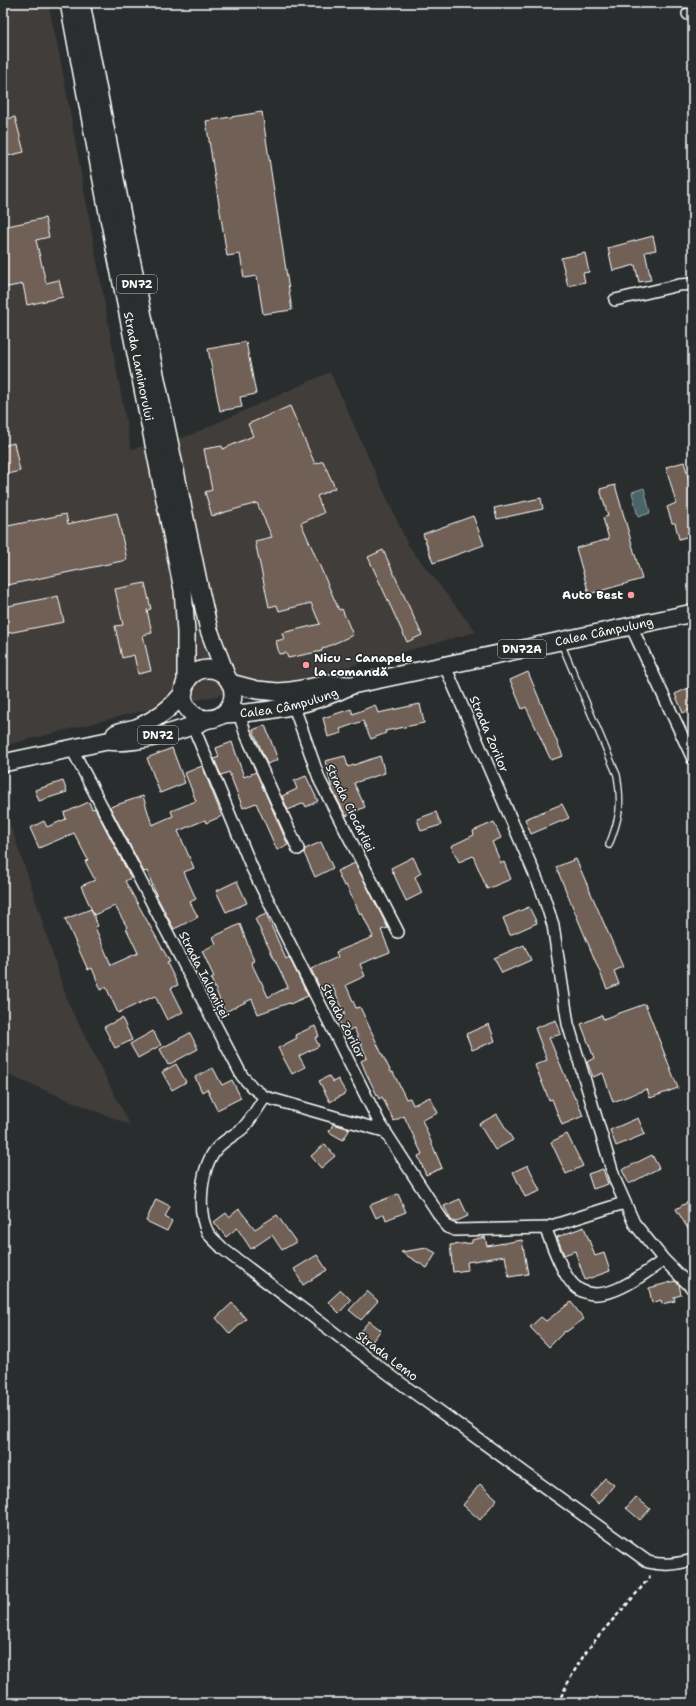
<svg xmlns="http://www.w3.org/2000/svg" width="696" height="1706" viewBox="0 0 696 1706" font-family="'Shantell Sans',sans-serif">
  <rect width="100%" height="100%" fill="#2a2d2e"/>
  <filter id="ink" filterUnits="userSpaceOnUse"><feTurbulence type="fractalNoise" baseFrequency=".025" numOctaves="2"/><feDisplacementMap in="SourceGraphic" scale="8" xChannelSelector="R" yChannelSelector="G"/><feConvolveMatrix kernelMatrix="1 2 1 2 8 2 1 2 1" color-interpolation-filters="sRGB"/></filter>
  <g filter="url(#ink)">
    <!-- built -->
    <path fill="#3f3d3a" d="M 3,3 L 48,3 L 60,57 L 131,449 L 188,436 L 330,372 L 408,545 L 476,632 L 322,674 L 129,714 L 3,746 Z
      M 3,805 L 29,879 L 68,1003 L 130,1125 L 3,1073 Z"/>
    <!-- water -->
    <path fill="#48656b" stroke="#91a3a6" d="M 644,488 L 650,513 L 638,517 L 632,492 Z"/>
    <!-- building -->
    <path fill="#706156" stroke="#fff" d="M 262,112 L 292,310 L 263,314 L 257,276 L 244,278 L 240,254 L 227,256 L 206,121 Z
      M 15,117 L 24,152 L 3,157 L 3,120 Z
      M 45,218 L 49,237 L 36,240 L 46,283 L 59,280 L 63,297 L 27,305 L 23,284 L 3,288 L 3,227 Z
      M 653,236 L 656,250 L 645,252 L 651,280 L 639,282 L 635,265 L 613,271 L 608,248 Z
      M 585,253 L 589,272 L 583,273 L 585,282 L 568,286 L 561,258 Z
      M 246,342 L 256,394 L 240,397 L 242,407 L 220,411 L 208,349 Z
      M 290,406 L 315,464 L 323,461 L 335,488 L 317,496 L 324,513 L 301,523 L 339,610 L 342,609 L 353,635 L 322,649 L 322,651 L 288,658 L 286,653 L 279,654 L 276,641 L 284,639 L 282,633 L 320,624 L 311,603 L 279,611 L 277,605 L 269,607 L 255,541 L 272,537 L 257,503 L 212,516 L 205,492 L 212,490 L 204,449 L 222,446 L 223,449 L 253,436 L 248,424 Z
      M 14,443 L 20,471 L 3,475 L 3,446 Z
      M 684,462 L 693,494 L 693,535 L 679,539 L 675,523 L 672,523 L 667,507 L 676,503 L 666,467 Z
      M 615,485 L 642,579 L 589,594 L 576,548 L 609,539 L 603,518 L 608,516 L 600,489 Z
      M 541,498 L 543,509 L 497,519 L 494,508 Z
      M 117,513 L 127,560 L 3,586 L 3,527 L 66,514 L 68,524 Z
      M 473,516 L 484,545 L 433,563 L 423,534 Z
      M 383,550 L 422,635 L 407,642 L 368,557 Z
      M 145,583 L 151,609 L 147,610 L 152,633 L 143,635 L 151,671 L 138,674 L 134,655 L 122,658 L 115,626 L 123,625 L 115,589 Z
      M 58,596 L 64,622 L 3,634 L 3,607 Z
      M 528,672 L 563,756 L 551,760 L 526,707 L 522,709 L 510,680 Z
      M 693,686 L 693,708 L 683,713 L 675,694 Z
      M 420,704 L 424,723 L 385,731 L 386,733 L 371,739 L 363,721 L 340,729 L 342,733 L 328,737 L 323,718 L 351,709 L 353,714 L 375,705 L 378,713 Z
      M 265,725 L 278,760 L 267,764 L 253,730 Z
      M 232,742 L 244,777 L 256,772 L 288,845 L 277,850 L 256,803 L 243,808 L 229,772 L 221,775 L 214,759 L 219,757 L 216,748 Z
      M 172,748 L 185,783 L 160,793 L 147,758 Z
      M 345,756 L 348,767 L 380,756 L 385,773 L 354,783 L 365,807 L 346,816 L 332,789 L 325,761 Z
      M 202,766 L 222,816 L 206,823 L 205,820 L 178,831 L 194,868 L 184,872 L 196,899 L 190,902 L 198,917 L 174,929 L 157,897 L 147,871 L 144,872 L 110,807 L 143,796 L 152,825 L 173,816 L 171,811 L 196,801 L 185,773 Z
      M 306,776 L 318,801 L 306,807 L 304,803 L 288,810 L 282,796 L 297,789 L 294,781 Z
      M 63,781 L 67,792 L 39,801 L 35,790 Z
      M 89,802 L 92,809 L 94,808 L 97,812 L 131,878 L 125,881 L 170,962 L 167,963 L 178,985 L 171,988 L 183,1012 L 167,1020 L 155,996 L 118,1013 L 106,987 L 101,990 L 92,968 L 88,970 L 65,919 L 91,909 L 98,926 L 95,927 L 111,965 L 138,953 L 126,928 L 127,927 L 115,906 L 94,915 L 81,886 L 95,880 L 85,861 L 88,860 L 74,833 L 39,848 L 30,828 L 44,821 L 47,827 L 66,819 L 64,813 Z
      M 562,804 L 569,818 L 531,834 L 525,819 Z
      M 436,812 L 441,825 L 421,831 L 417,819 Z
      M 494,822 L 501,838 L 492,842 L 501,863 L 504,862 L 511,879 L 487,889 L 473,856 L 459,862 L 451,846 L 474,835 L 473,831 Z
      M 321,842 L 333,868 L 315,877 L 304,853 L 305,849 Z
      M 413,857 L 421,873 L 415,877 L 422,893 L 406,901 L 391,868 Z
      M 576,859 L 623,967 L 614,971 L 619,984 L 607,989 L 556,867 Z
      M 355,863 L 388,928 L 381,930 L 390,952 L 360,964 L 365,976 L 346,985 L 356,1008 L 360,1007 L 381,1052 L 391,1072 L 393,1072 L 406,1099 L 410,1098 L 413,1105 L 430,1097 L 438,1113 L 422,1120 L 442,1168 L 426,1175 L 418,1156 L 422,1154 L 404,1116 L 394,1121 L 382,1097 L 379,1099 L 366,1073 L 361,1061 L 367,1058 L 354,1028 L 345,1032 L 337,1017 L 345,1014 L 332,985 L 321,990 L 311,969 L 338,957 L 336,952 L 373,937 L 362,913 L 360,914 L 346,885 L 344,886 L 337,871 Z
      M 237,881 L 247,903 L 226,912 L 216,891 Z
      M 529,907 L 537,923 L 510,935 L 503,918 Z
      M 266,914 L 286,959 L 289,957 L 308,996 L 290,1004 L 289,1003 L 258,1014 L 252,999 L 225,1012 L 211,979 L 214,977 L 202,951 L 216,944 L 213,937 L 240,924 L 254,961 L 251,962 L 260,981 L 261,981 L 268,997 L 288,987 L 255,919 Z
      M 524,945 L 531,960 L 502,973 L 494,958 Z
      M 645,1004 L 678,1088 L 650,1098 L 647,1089 L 613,1102 L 603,1073 L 593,1077 L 587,1062 L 594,1058 L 581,1024 L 602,1015 L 603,1019 Z
      M 122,1018 L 132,1040 L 115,1048 L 104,1027 Z
      M 556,1020 L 561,1034 L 549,1038 L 575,1099 L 576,1098 L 583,1116 L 562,1125 L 552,1099 L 549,1100 L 535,1065 L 547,1060 L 535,1028 Z
      M 489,1024 L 495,1041 L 472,1050 L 466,1034 Z
      M 315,1026 L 319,1036 L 315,1038 L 319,1046 L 299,1056 L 305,1067 L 292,1074 L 278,1048 L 297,1038 L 295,1035 Z
      M 153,1031 L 161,1045 L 138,1058 L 130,1044 Z
      M 190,1033 L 198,1049 L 168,1065 L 160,1049 Z
      M 176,1064 L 186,1082 L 172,1090 L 162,1072 Z
      M 213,1068 L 222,1085 L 232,1080 L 241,1098 L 217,1110 L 207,1089 L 202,1092 L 195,1077 Z
      M 329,1076 L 333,1082 L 338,1079 L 346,1093 L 330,1102 L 319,1081 Z
      M 497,1114 L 513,1140 L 495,1150 L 479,1124 Z
      M 638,1118 L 645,1134 L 616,1146 L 610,1130 Z
      M 333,1124 L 350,1129 L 343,1140 L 329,1132 Z
      M 567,1134 L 583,1166 L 566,1174 L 551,1142 Z
      M 325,1144 L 335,1156 L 321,1168 L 311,1156 Z
      M 652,1155 L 659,1168 L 629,1184 L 622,1170 Z
      M 528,1165 L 540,1191 L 525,1197 L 513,1172 Z
      M 603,1169 L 608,1184 L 593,1189 L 588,1174 Z
      M 398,1194 L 406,1212 L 386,1220 L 384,1214 L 376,1218 L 370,1205 Z
      M 156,1199 L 170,1206 L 165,1217 L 172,1221 L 167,1231 L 146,1221 Z
      M 460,1199 L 468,1216 L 455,1222 L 451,1220 L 444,1206 Z
      M 693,1199 L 693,1237 L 676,1209 Z
      M 239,1209 L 255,1229 L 277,1215 L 296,1242 L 282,1250 L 272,1235 L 251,1249 L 237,1228 L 226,1237 L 214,1222 L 226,1213 L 229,1217 Z
      M 584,1227 L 595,1256 L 604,1253 L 610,1271 L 585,1280 L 575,1251 L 564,1255 L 557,1237 Z
      M 485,1237 L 487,1246 L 522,1240 L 528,1274 L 509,1277 L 505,1256 L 467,1262 L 468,1270 L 453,1272 L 450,1245 L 472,1243 L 472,1240 Z
      M 427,1248 L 436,1253 L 427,1268 L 401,1252 Z
      M 317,1255 L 327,1270 L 303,1285 L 294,1269 Z
      M 675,1281 L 679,1284 L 681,1295 L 674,1297 L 675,1301 L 662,1304 L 661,1300 L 652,1303 L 649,1288 Z
      M 341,1290 L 351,1300 L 339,1313 L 328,1302 Z
      M 367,1291 L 378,1301 L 361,1320 L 349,1310 Z
      M 571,1302 L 584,1319 L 566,1332 L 565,1331 L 549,1347 L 530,1327 L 541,1317 L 546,1321 Z
      M 232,1303 L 246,1319 L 230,1334 L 216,1318 Z
      M 369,1321 L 381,1330 L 370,1344 L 358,1334 Z
      M 605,1478 L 614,1485 L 599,1504 L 590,1496 Z
      M 480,1484 L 497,1499 L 480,1520 L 463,1505 Z
      M 636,1497 L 650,1509 L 640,1520 L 626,1508 Z"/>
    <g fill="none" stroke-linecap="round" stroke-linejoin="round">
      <defs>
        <path id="service" d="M 561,643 L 617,775 C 622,805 620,817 609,845"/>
        <path id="minor" d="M 688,14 L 693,13
          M 615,300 L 679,285 L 693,284
          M 631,626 L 693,759
          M 445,666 L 542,891 L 553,925 L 568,1024 L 615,1180 L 634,1223 L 664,1260 L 693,1289
          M 292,701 L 320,781 L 398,932
          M 239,713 L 245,732 L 298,849
          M 193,726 L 252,868 L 379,1122 L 447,1227 L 455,1230 L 545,1228 L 624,1203
          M 72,749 L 242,1076 L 252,1087 L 265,1097 L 384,1131
          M 265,1097 C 258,1107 251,1120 242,1129 C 234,1135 224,1140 217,1148 C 201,1166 196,1211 208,1233 C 212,1239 219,1244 223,1249 L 402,1384 L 648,1562 C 664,1566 677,1564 693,1560
          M 545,1228 C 552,1243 559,1265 568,1278 C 593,1316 639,1277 664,1260"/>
        <g id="primary">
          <path id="s1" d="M 69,3 L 109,218 L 183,590 L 186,632 L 186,684"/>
          <path d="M 81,3 L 122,215 L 199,586 L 209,630 L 227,678"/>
          <circle cx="208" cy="694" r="25"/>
          <path d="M 230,683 L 257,690 L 278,692 L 290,691 L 329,684 L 349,685"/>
          <path id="s2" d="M 224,714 C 267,713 314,704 352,685 L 693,613"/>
          <path d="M 115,734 C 121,730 129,730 136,728 C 155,720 172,708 184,692"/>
          <path d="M 3,763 L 107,741 C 134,745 183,731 208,719"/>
        </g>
      </defs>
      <!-- service casing -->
      <use href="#service" stroke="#fff" stroke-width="8"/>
      <!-- minor casing -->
      <use href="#minor" stroke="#fff" stroke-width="14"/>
      <!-- primary casing -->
      <use href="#primary" stroke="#fff" stroke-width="20"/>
      <!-- path -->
      <path stroke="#fff" stroke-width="2.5" stroke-dasharray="4 3" stroke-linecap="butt" d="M 558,1703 C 567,1684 577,1664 590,1647 C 609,1622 632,1601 651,1575"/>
      <!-- service -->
      <use href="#service" stroke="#2a2d2e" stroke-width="5.5"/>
      <!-- minor -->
      <use href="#minor" stroke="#2a2d2e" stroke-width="11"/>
      <!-- primary -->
      <use href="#primary" stroke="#2a2d2e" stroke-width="17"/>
    </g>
  </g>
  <!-- markers -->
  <g fill="#ff9aa2" stroke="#2a2d2e" stroke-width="1.5">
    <circle cx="631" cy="595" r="4"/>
    <circle cx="306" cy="665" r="4"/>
  </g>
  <g text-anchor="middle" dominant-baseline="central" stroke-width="3" stroke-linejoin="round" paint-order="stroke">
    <!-- shield labels -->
    <g fill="#2a2d2e" stroke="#bfc0c0" stroke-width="1">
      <rect x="117" y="275" width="40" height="18" rx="3"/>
      <rect x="498" y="640" width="48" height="18" rx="3"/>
      <rect x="138" y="726" width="40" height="18" rx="3"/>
    </g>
    <g font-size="11" font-weight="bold" fill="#fff">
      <text x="137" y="284">DN72</text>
      <text x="522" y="649">DN72A</text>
      <text x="158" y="735">DN72</text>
    </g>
    <!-- street labels -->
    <g font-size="12" fill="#fff" stroke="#2a2d2e">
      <text stroke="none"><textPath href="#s1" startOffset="370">Strada Laminorului</textPath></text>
      <text stroke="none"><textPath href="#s2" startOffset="390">Calea Câmpulung</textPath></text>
      <text stroke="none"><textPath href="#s2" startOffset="66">Calea Câmpulung</textPath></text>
      <text transform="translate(489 734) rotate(67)">Strada Zorilor</text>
      <text transform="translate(350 808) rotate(64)">Strada Ciocârliei</text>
      <text transform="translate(204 975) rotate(63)">Strada Ialomiței</text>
      <text transform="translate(343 1021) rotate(63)">Strada Zorilor</text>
      <text transform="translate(387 1356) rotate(37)">Strada Lemo</text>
    </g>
    <!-- poi labels -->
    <g font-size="12" font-weight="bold" fill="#fff" stroke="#2a2d2e" text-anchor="end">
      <text x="623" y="595">Auto Best</text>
      <text x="314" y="658" text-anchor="start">Nicu - Canapele<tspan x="314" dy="14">la comandă</tspan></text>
    </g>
  </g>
  <!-- margin -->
  <rect width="696" height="1706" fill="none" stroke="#2a2d2e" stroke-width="16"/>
  <rect x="8" y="8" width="680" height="1690" fill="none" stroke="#fff" stroke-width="1.5" filter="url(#ink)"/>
</svg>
